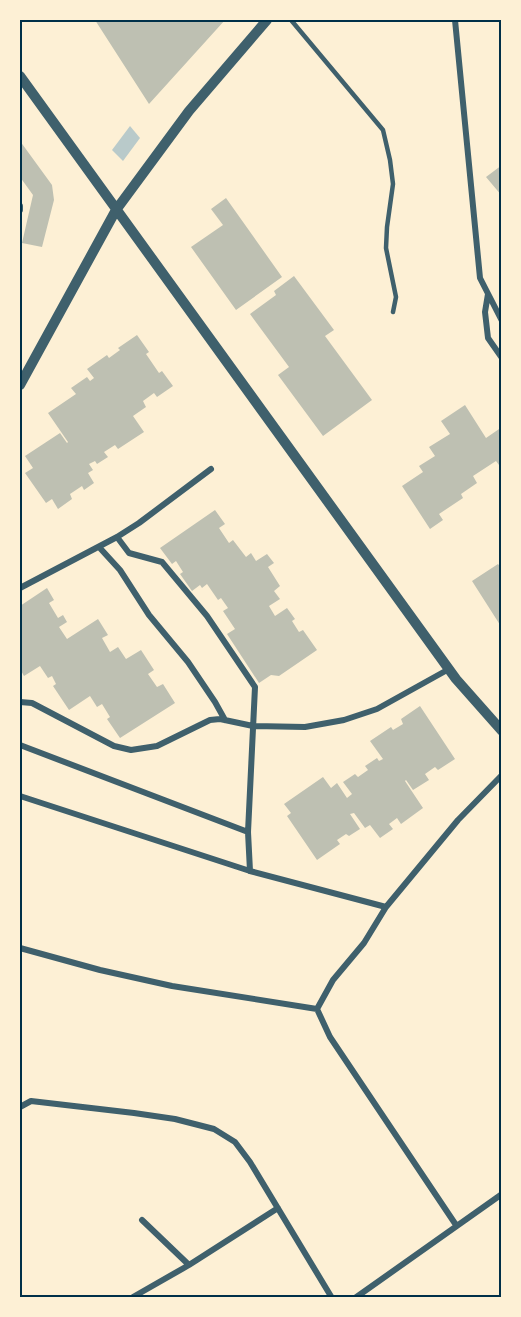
<svg xmlns="http://www.w3.org/2000/svg" width="521" height="1317" viewBox="0 0 521 1317" font-family="'Fira Sans Condensed',sans-serif">
  <rect width="100%" height="100%" fill="#fdf0d5"/>
  <!-- green -->
  <path fill="#b9caca" d="M 130,126 L 140,138 L 123,161 L 112,150 Z"/>
  <!-- building -->
  <path fill="#bec0b2" d="M 95,20 L 225,20 L 149,104 Z
    M 20,141 L 52,185 L 54,200 L 42,247 L 22,243 L 33,195 L 20,177 Z
    M 502,165 L 502,196 L 486,177 Z
    M 226,198 L 282,277 L 236,310 L 191,247 L 223,225 L 211,209 Z
    M 294,276 L 334,330 L 325,336 L 372,400 L 323,436 L 278,375 L 289,367 L 250,314 L 276,295 L 274,291 Z
    M 137,335 L 149,352 L 146,354 L 159,373 L 162,371 L 173,386 L 157,397 L 154,393 L 143,401 L 146,407 L 133,416 L 144,432 L 118,449 L 115,445 L 104,452 L 108,457 L 97,464 L 95,461 L 89,464 L 93,470 L 88,473 L 94,483 L 84,490 L 82,486 L 70,494 L 72,499 L 58,509 L 52,499 L 46,503 L 25,473 L 33,468 L 25,456 L 60,433 L 67,443 L 68,442 L 48,413 L 76,394 L 71,388 L 87,377 L 90,381 L 94,378 L 87,369 L 107,355 L 109,358 L 120,350 L 118,348 Z
    M 465,405 L 486,438 L 502,427 L 502,469 L 496,461 L 473,476 L 477,483 L 461,494 L 463,498 L 439,514 L 443,520 L 430,529 L 402,486 L 423,472 L 419,466 L 435,456 L 429,447 L 450,434 L 441,421 Z
    M 215,510 L 225,524 L 219,528 L 229,543 L 233,540 L 246,557 L 251,553 L 256,561 L 267,554 L 274,563 L 268,567 L 280,586 L 274,591 L 280,599 L 269,606 L 275,616 L 287,608 L 295,619 L 292,621 L 299,632 L 303,630 L 317,650 L 279,676 L 271,675 L 259,683 L 227,634 L 235,629 L 223,611 L 228,608 L 221,598 L 218,600 L 207,584 L 202,588 L 200,585 L 192,591 L 180,574 L 183,572 L 176,561 L 172,564 L 160,548 Z
    M 498,564 L 502,569 L 502,628 L 472,581 Z
    M 47,588 L 54,600 L 49,603 L 58,618 L 63,615 L 67,622 L 59,627 L 67,639 L 98,619 L 108,635 L 102,638 L 110,652 L 118,647 L 126,659 L 141,650 L 154,670 L 148,674 L 157,687 L 163,684 L 175,703 L 120,738 L 107,719 L 110,717 L 102,704 L 97,707 L 90,696 L 69,710 L 53,686 L 56,684 L 52,676 L 48,678 L 40,666 L 24,676 L 20,669 L 20,606 Z
    M 420,706 L 455,759 L 438,770 L 435,767 L 425,774 L 429,780 L 413,790 L 406,780 L 405,781 L 423,808 L 401,824 L 397,818 L 389,824 L 393,829 L 380,838 L 370,825 L 365,828 L 354,813 L 350,814 L 360,829 L 349,836 L 346,834 L 337,840 L 340,844 L 317,860 L 287,816 L 291,813 L 284,804 L 323,777 L 331,788 L 337,783 L 347,798 L 352,794 L 343,782 L 355,774 L 358,777 L 368,770 L 365,766 L 377,758 L 379,761 L 383,759 L 370,741 L 391,727 L 393,730 L 403,724 L 401,719 Z"/>
  <g fill="none" stroke-linecap="round" stroke-linejoin="round">
    <!-- service -->
    <path stroke="#3f606c" stroke-width="4.5" d="M 291,20 L 383,130 L 390,160 L 393,184 L 387,227 L 386,248 L 396,297 L 393,312"/>
    <!-- minor -->
    <path stroke="#3f606c" stroke-width="6" d="M 455,20 L 480,278 L 502,321
      M 20,206 L 20,210
      M 488,294 L 485,312 L 488,338 L 502,358
      M 117,537 L 129,553 L 162,562 L 207,616 L 255,687 L 248,832 L 250,871
      M 99,547 L 120,570 L 149,615 L 188,662 L 215,702 L 225,720
      M 20,588 L 117,537 L 139,523 L 211,469
      M 20,702 L 32,703 L 114,746 L 131,750 L 157,746 L 210,720 L 220,719 L 253,726 L 305,727 L 344,720 L 377,709 L 449,669
      M 20,745 L 248,832
      M 20,796 L 250,871 L 386,907
      M 20,948 L 100,970 L 172,986 L 317,1009 L 330,1037 L 456,1225
      M 317,1009 L 333,980 L 364,943 L 386,907 L 458,820 L 502,775
      M 20,1107 L 31,1101 L 134,1113 L 175,1119 L 214,1129 L 235,1142 L 250,1162 L 332,1298
      M 142,1220 L 189,1265
      M 133,1297 L 189,1265 L 278,1208
      M 355,1298 L 502,1194"/>
    <!-- tertiary -->
    <path stroke="#3f606c" stroke-width="10" d="M 20,76 L 456,679 L 502,731
      M 20,385 L 116,210 L 189,111 L 267,20"/>
  </g>
  <!-- border -->
  <rect width="521" height="1317" fill="none" stroke="#fdf0d5" stroke-width="42"/>
  <rect x="21" y="21" width="479" height="1275" fill="none" stroke="#003049" stroke-width="2"/>
</svg>
